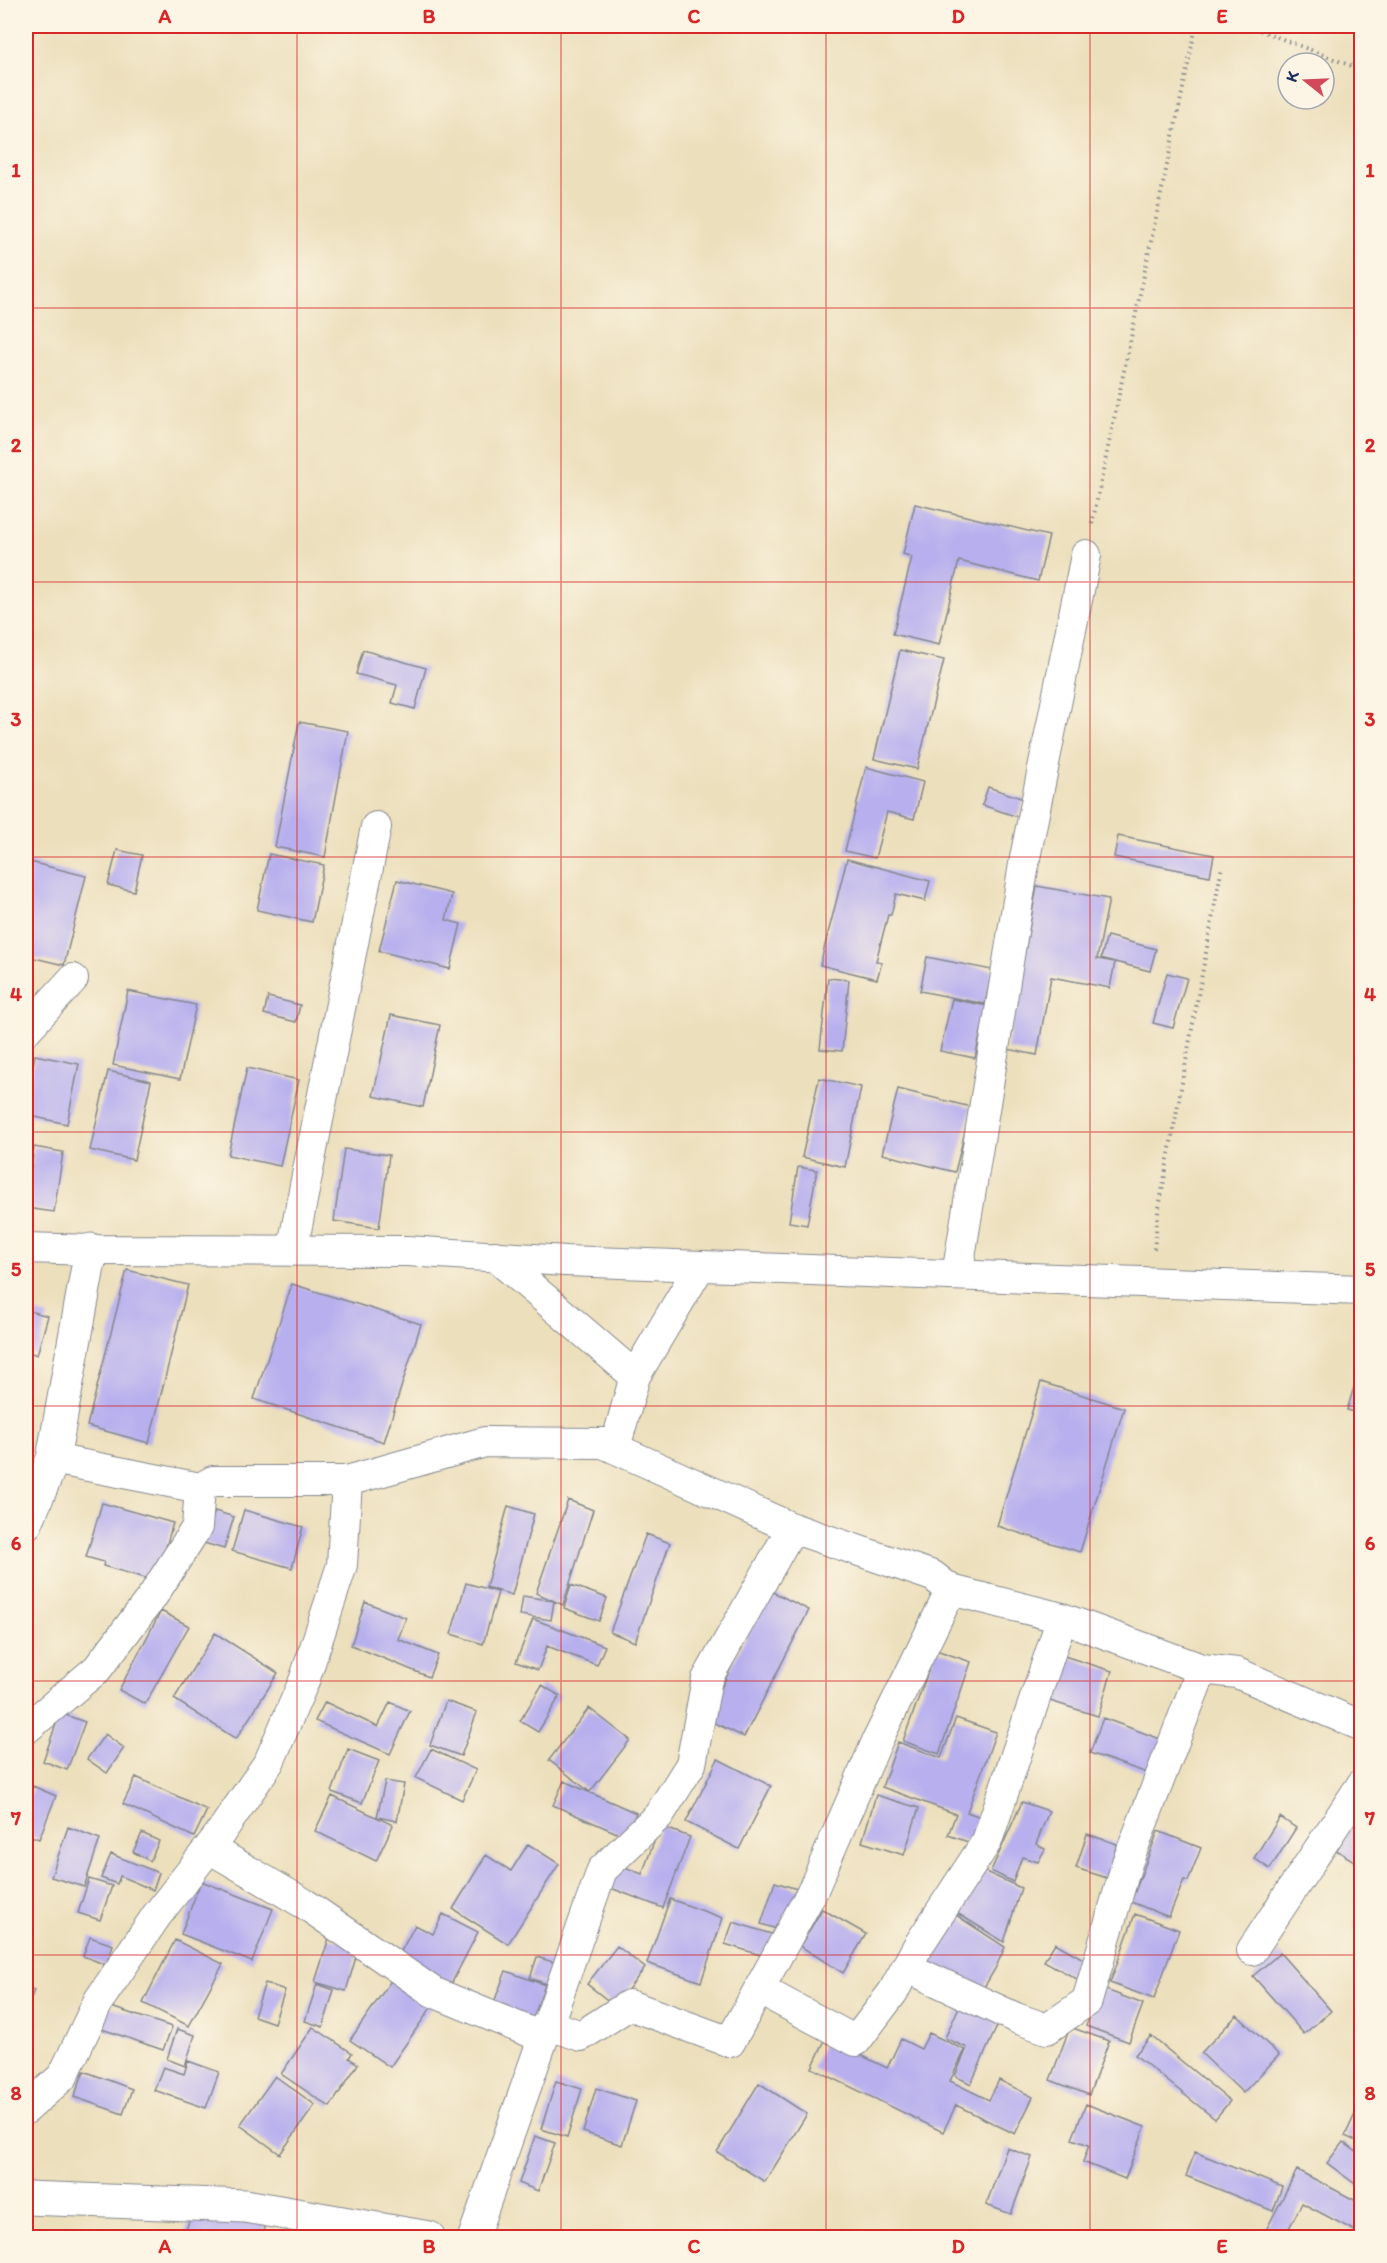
<svg xmlns="http://www.w3.org/2000/svg" width="1387" height="2263" viewBox="0 0 1387 2263" font-family="Itim,sans-serif">
  <rect width="100%" height="100%" fill="#fcf5e5"/>
  <filter id="ink" filterUnits="userSpaceOnUse"><feTurbulence type="fractalNoise" baseFrequency=".0167" numOctaves="2"/><feDisplacementMap in="SourceGraphic" scale="12" xChannelSelector="R" yChannelSelector="G"/><feConvolveMatrix kernelMatrix="1 2 1 2 8 2 1 2 1" color-interpolation-filters="sRGB"/></filter>
  <filter id="wash" filterUnits="userSpaceOnUse"><feTurbulence type="fractalNoise" baseFrequency=".008" numOctaves="4" result="noise"/><feDisplacementMap in="SourceGraphic" scale="24" xChannelSelector="R" yChannelSelector="G"/><feGaussianBlur stdDeviation="1.35" result="paint"/><feColorMatrix in="noise" values="0 0 0 0 0 0 0 0 0 0 0 0 0 0 0 0 0 1.4 0 .05"/><feComposite in="paint" operator="in"/></filter>
  <g filter="url(#wash)">
    <rect width="100%" height="100%" fill="#ecdfbc"/>
    <g id="blocks">
      <!-- building -->
      <path fill="#b8b0ee" d="M 915,504 L 1049,536 L 1038,581 L 959,561 L 939,645 L 893,634 L 912,557 L 903,554 Z
        M 363,650 L 426,668 L 415,709 L 392,703 L 397,685 L 356,674 Z
        M 900,650 L 944,660 L 917,769 L 874,759 Z
        M 299,722 L 348,731 L 325,857 L 275,847 Z
        M 866,767 L 923,782 L 914,819 L 887,812 L 875,858 L 845,851 Z
        M 988,787 L 1024,799 L 1018,817 L 982,805 Z
        M 1118,836 L 1214,855 L 1210,876 L 1114,857 Z
        M 117,850 L 142,855 L 134,891 L 108,885 Z
        M 269,854 L 324,865 L 312,922 L 257,910 Z
        M 847,859 L 930,881 L 925,901 L 896,894 L 891,915 L 888,915 L 876,961 L 882,962 L 877,979 L 820,965 Z
        M 26,861 L 86,876 L 64,965 L 26,956 Z
        M 397,880 L 452,894 L 446,920 L 461,924 L 450,969 L 379,951 Z
        M 1037,886 L 1109,899 L 1097,959 L 1115,962 L 1101,958 L 1107,936 L 1156,949 L 1150,971 L 1115,962 L 1110,988 L 1051,977 L 1037,1055 L 1007,1049 Z
        M 927,957 L 992,970 L 985,1004 L 920,991 Z
        M 1167,973 L 1187,978 L 1173,1028 L 1153,1023 Z
        M 828,978 L 849,980 L 842,1051 L 820,1049 Z
        M 128,991 L 196,1005 L 180,1079 L 113,1065 Z
        M 268,997 L 300,1005 L 296,1022 L 264,1014 Z
        M 952,999 L 987,1006 L 975,1058 L 940,1051 Z
        M 391,1015 L 440,1025 L 423,1107 L 373,1096 Z
        M 35,1055 L 79,1064 L 67,1124 L 26,1115 L 26,1102 Z
        M 247,1068 L 299,1080 L 280,1166 L 228,1155 Z
        M 108,1071 L 151,1081 L 134,1160 L 90,1150 Z
        M 819,1078 L 861,1087 L 845,1167 L 802,1157 Z
        M 898,1089 L 971,1107 L 955,1172 L 882,1154 Z
        M 34,1147 L 63,1152 L 54,1212 L 26,1208 Z
        M 344,1149 L 389,1155 L 379,1228 L 334,1221 Z
        M 798,1167 L 817,1170 L 807,1225 L 789,1222 Z
        M 127,1270 L 188,1285 L 149,1443 L 87,1426 Z
        M 292,1284 L 421,1324 L 384,1442 L 254,1399 Z
        M 26,1310 L 48,1316 L 37,1355 L 26,1351 Z
        M 1362,1361 L 1362,1414 L 1347,1410 Z
        M 1041,1382 L 1124,1408 L 1080,1552 L 997,1526 Z
        M 568,1500 L 593,1510 L 563,1605 L 536,1593 Z
        M 102,1503 L 173,1523 L 156,1581 L 103,1566 L 104,1562 L 86,1557 Z
        M 508,1506 L 534,1514 L 512,1595 L 486,1587 Z
        M 244,1510 L 303,1527 L 292,1568 L 232,1551 Z
        M 215,1511 L 234,1517 L 224,1549 L 204,1543 Z
        M 646,1534 L 670,1543 L 635,1642 L 610,1632 Z
        M 466,1583 L 498,1592 L 483,1644 L 451,1634 Z
        M 571,1585 L 607,1598 L 599,1621 L 564,1608 Z
        M 769,1590 L 809,1610 L 744,1737 L 706,1719 Z
        M 523,1596 L 554,1601 L 551,1620 L 520,1615 Z
        M 365,1602 L 406,1618 L 398,1639 L 438,1655 L 429,1677 L 351,1645 Z
        M 161,1611 L 189,1626 L 145,1704 L 119,1690 Z
        M 533,1619 L 605,1646 L 597,1665 L 547,1646 L 538,1670 L 516,1662 Z
        M 215,1633 L 278,1673 L 236,1739 L 174,1699 Z
        M 936,1650 L 971,1662 L 939,1754 L 903,1741 Z
        M 1064,1656 L 1112,1671 L 1098,1716 L 1050,1701 Z
        M 542,1685 L 560,1696 L 538,1732 L 520,1721 Z
        M 446,1701 L 477,1712 L 461,1756 L 430,1745 Z
        M 325,1702 L 378,1727 L 390,1702 L 410,1711 L 390,1754 L 315,1721 Z
        M 589,1708 L 630,1740 L 590,1792 L 549,1760 Z
        M 60,1713 L 85,1722 L 67,1770 L 43,1761 Z
        M 956,1718 L 996,1732 L 967,1812 L 986,1819 L 977,1845 L 948,1835 L 956,1814 L 882,1787 L 898,1742 L 941,1758 Z
        M 1103,1718 L 1163,1740 L 1150,1774 L 1090,1753 Z
        M 105,1734 L 124,1748 L 107,1773 L 87,1759 Z
        M 348,1749 L 379,1761 L 362,1803 L 332,1792 Z
        M 431,1749 L 476,1770 L 462,1800 L 416,1778 Z
        M 718,1759 L 771,1786 L 739,1849 L 686,1822 Z
        M 136,1777 L 207,1810 L 194,1837 L 123,1804 Z
        M 385,1781 L 404,1784 L 397,1821 L 377,1817 Z
        M 564,1781 L 636,1813 L 626,1837 L 553,1805 Z
        M 33,1786 L 56,1796 L 39,1839 L 26,1834 L 26,1807 Z
        M 876,1795 L 919,1808 L 904,1855 L 862,1842 Z
        M 332,1796 L 393,1825 L 376,1861 L 315,1831 Z
        M 1022,1802 L 1049,1811 L 1036,1844 L 1045,1849 L 1038,1862 L 1022,1857 L 1013,1882 L 991,1871 Z
        M 1362,1810 L 1362,1866 L 1336,1850 Z
        M 1280,1817 L 1296,1828 L 1270,1869 L 1254,1858 Z
        M 660,1826 L 690,1837 L 663,1908 L 608,1887 L 617,1864 L 642,1874 Z
        M 68,1827 L 100,1839 L 84,1887 L 51,1877 Z
        M 1158,1831 L 1201,1848 L 1188,1881 L 1184,1880 L 1169,1917 L 1131,1902 Z
        M 142,1833 L 159,1841 L 150,1861 L 133,1852 Z
        M 1087,1834 L 1117,1844 L 1107,1878 L 1076,1868 Z
        M 528,1844 L 559,1864 L 508,1944 L 453,1909 L 486,1855 L 511,1871 Z
        M 111,1854 L 159,1873 L 153,1890 L 120,1876 L 117,1884 L 101,1878 Z
        M 979,1869 L 1021,1888 L 1004,1942 L 952,1910 Z
        M 89,1879 L 112,1886 L 100,1920 L 78,1913 Z
        M 201,1881 L 273,1909 L 252,1962 L 181,1934 Z
        M 775,1882 L 800,1890 L 786,1932 L 761,1924 Z
        M 670,1899 L 723,1918 L 701,1982 L 647,1963 Z
        M 822,1909 L 866,1934 L 843,1973 L 800,1946 Z
        M 950,1911 L 1005,1947 L 995,1969 L 980,1994 L 919,1957 Z
        M 443,1914 L 478,1932 L 448,1990 L 395,1963 L 415,1925 L 433,1934 Z
        M 1135,1914 L 1179,1930 L 1154,1999 L 1110,1983 Z
        M 733,1922 L 778,1936 L 770,1958 L 725,1944 Z
        M 90,1937 L 113,1945 L 106,1965 L 83,1956 Z
        M 329,1938 L 359,1947 L 346,1991 L 315,1982 Z
        M 175,1940 L 223,1964 L 189,2026 L 143,2003 Z
        M 1055,1943 L 1096,1966 L 1086,1984 L 1044,1961 Z
        M 617,1946 L 645,1968 L 615,2006 L 587,1984 Z
        M 1280,1953 L 1331,2011 L 1304,2034 L 1253,1976 Z
        M 537,1957 L 559,1964 L 551,1986 L 530,1978 Z
        M 506,1971 L 545,1985 L 531,2025 L 491,2010 Z
        M 397,1972 L 437,1999 L 390,2067 L 350,2040 Z
        M 265,1983 L 285,1990 L 274,2023 L 254,2016 Z
        M 317,1984 L 334,1990 L 323,2027 L 305,2021 Z
        M 26,1987 L 34,1990 L 27,2011 L 26,2010 Z
        M 1101,1988 L 1143,2004 L 1129,2042 L 1086,2026 Z
        M 964,1996 L 1003,2013 L 971,2084 L 955,2076 L 967,2048 L 945,2038 Z
        M 108,2006 L 172,2027 L 163,2050 L 99,2028 Z
        M 1237,2015 L 1279,2055 L 1243,2093 L 1201,2053 Z
        M 313,2027 L 352,2053 L 349,2058 L 358,2064 L 330,2107 L 281,2074 Z
        M 1070,2027 L 1109,2041 L 1089,2095 L 1050,2080 Z
        M 177,2029 L 195,2035 L 185,2066 L 167,2059 Z
        M 929,2033 L 965,2050 L 950,2081 L 989,2100 L 999,2080 L 1033,2097 L 1015,2134 L 956,2105 L 943,2132 L 812,2068 L 826,2038 L 887,2068 L 901,2039 L 921,2049 Z
        M 1151,2036 L 1230,2101 L 1215,2119 L 1135,2055 Z
        M 188,2061 L 219,2072 L 206,2108 L 154,2090 L 163,2067 L 184,2074 Z
        M 84,2071 L 132,2089 L 123,2114 L 74,2097 Z
        M 275,2076 L 315,2105 L 280,2154 L 240,2125 Z
        M 556,2081 L 582,2089 L 567,2137 L 541,2129 Z
        M 759,2083 L 807,2114 L 765,2182 L 717,2152 Z
        M 596,2088 L 636,2101 L 622,2145 L 583,2132 Z
        M 1362,2099 L 1362,2144 L 1345,2136 Z
        M 1086,2104 L 1145,2127 L 1125,2179 L 1083,2162 L 1089,2145 L 1072,2139 Z
        M 535,2136 L 555,2143 L 538,2191 L 519,2183 Z
        M 1343,2142 L 1362,2156 L 1362,2189 L 1327,2163 Z
        M 1007,2148 L 1032,2157 L 1011,2214 L 986,2205 Z
        M 1195,2152 L 1282,2187 L 1273,2211 L 1186,2176 Z
        M 1297,2170 L 1362,2204 L 1362,2219 L 1355,2231 L 1302,2203 L 1284,2238 L 1262,2238 Z
        M 192,2213 L 268,2221 L 261,2238 L 183,2238 Z"/>
    </g>
  </g>
  <g filter="url(#ink)">
    <use href="#blocks" fill-opacity="0" stroke="#84878d" stroke-width="1.5"/>
    <g fill="none" stroke-linecap="round" stroke-linejoin="round">
      <defs>
        <path id="minor" d="M 26,1030 L 73,979
          M 26,1248 L 91,1250 L 407,1251 L 566,1261 L 1362,1290
          M 292,1251 L 376,827
          M 495,1256 L 635,1376 L 615,1448
          M 957,1275 L 1025,858 L 1086,555
          M 635,1376 L 700,1266
          M 53,1459 L 200,1488 L 213,1481 L 347,1481 L 485,1442 L 603,1443 L 792,1528 L 933,1576 L 951,1590 L 1062,1618 L 1202,1669 L 1237,1673 L 1362,1726
          M 951,1590 L 878,1739 L 812,1892 L 759,1989 L 856,2041 L 893,1992 L 918,1946 L 987,1841 L 1062,1618
          M 26,1729 L 97,1669 L 152,1597 L 197,1527 L 200,1488
          M 209,1848 L 305,1904 L 433,1992 L 542,2037
          M 1252,1950 L 1362,1784
          M 906,1967 L 1016,2018 L 1047,2029 L 1087,2001 L 1127,1863 L 1202,1669
          M 547,2024 L 581,2036 L 629,2005 L 730,2042 L 759,1989
          M 26,2109 L 63,2076 L 99,2000 L 157,1915 L 219,1835 L 269,1762 L 304,1681 L 342,1565 L 347,1481
          M 473,2238 L 602,1870 L 659,1815 L 691,1764 L 707,1679 L 792,1528"/>
        <path id="tertiary" d="M 26,1523 L 53,1459 L 91,1250
          M 26,2198 L 245,2206 L 429,2238"/>
      </defs>
      <!-- minor casing -->
      <use href="#minor" stroke="#84878d" stroke-width="32"/>
      <!-- tertiary casing -->
      <use href="#tertiary" stroke="#84878d" stroke-width="35"/>
      <!-- path -->
      <path stroke="#84878d" stroke-width="4" stroke-dasharray="1.5 4.5" stroke-linecap="butt" d="M 1249,26 L 1362,70
        M 1092,524 L 1196,26
        M 1154,1249 L 1158,1213 L 1222,866"/>
      <!-- minor -->
      <use href="#minor" stroke="#fff" stroke-width="30"/>
      <!-- tertiary -->
      <use href="#tertiary" stroke="#fff" stroke-width="33"/>
    </g>
  </g>
  <!-- grid -->
  <path fill="none" stroke="#d62828" stroke-width="1.5" stroke-opacity="0.55" d="M 297,26 L 297,2238M 561,26 L 561,2238M 826,26 L 826,2238M 1090,26 L 1090,2238M 26,308 L 1362,308M 26,582 L 1362,582M 26,857 L 1362,857M 26,1132 L 1362,1132M 26,1406 L 1362,1406M 26,1681 L 1362,1681M 26,1955 L 1362,1955"/>
  <!-- margin -->
  <rect width="1387" height="2263" fill="none" stroke="#fcf5e5" stroke-width="66"/>
  <!-- north arrow -->
  <g transform="translate(1306 81) rotate(288)"><circle r="28" fill="#fcf5e5" stroke="#a2a6af" stroke-width="1.5"/>
  <path d="M0-4.5L10 22L0 15L-10 22Z" fill="#d1495b"/>
  <text y="-9" font-size="16" font-weight="bold" text-anchor="middle" fill="#1b2f5e">K</text>
  </g>
  <rect x="33" y="33" width="1321" height="2197" fill="none" stroke="#d62828" stroke-width="2"/>
  <g font-size="20" text-anchor="middle" font-weight="bold" fill="#d62828">
    <text x="165" y="23">A</text>
    <text x="429" y="23">B</text>
    <text x="694" y="23">C</text>
    <text x="958" y="23">D</text>
    <text x="1222" y="23">E</text>
    <text x="16" y="177">1</text>
    <text x="1370" y="177">1</text>
    <text x="16" y="452">2</text>
    <text x="1370" y="452">2</text>
    <text x="16" y="726">3</text>
    <text x="1370" y="726">3</text>
    <text x="16" y="1001">4</text>
    <text x="1370" y="1001">4</text>
    <text x="16" y="1276">5</text>
    <text x="1370" y="1276">5</text>
    <text x="16" y="1550">6</text>
    <text x="1370" y="1550">6</text>
    <text x="16" y="1825">7</text>
    <text x="1370" y="1825">7</text>
    <text x="16" y="2100">8</text>
    <text x="1370" y="2100">8</text>
    <text x="165" y="2253">A</text>
    <text x="429" y="2253">B</text>
    <text x="694" y="2253">C</text>
    <text x="958" y="2253">D</text>
    <text x="1222" y="2253">E</text>
  </g>
</svg>
